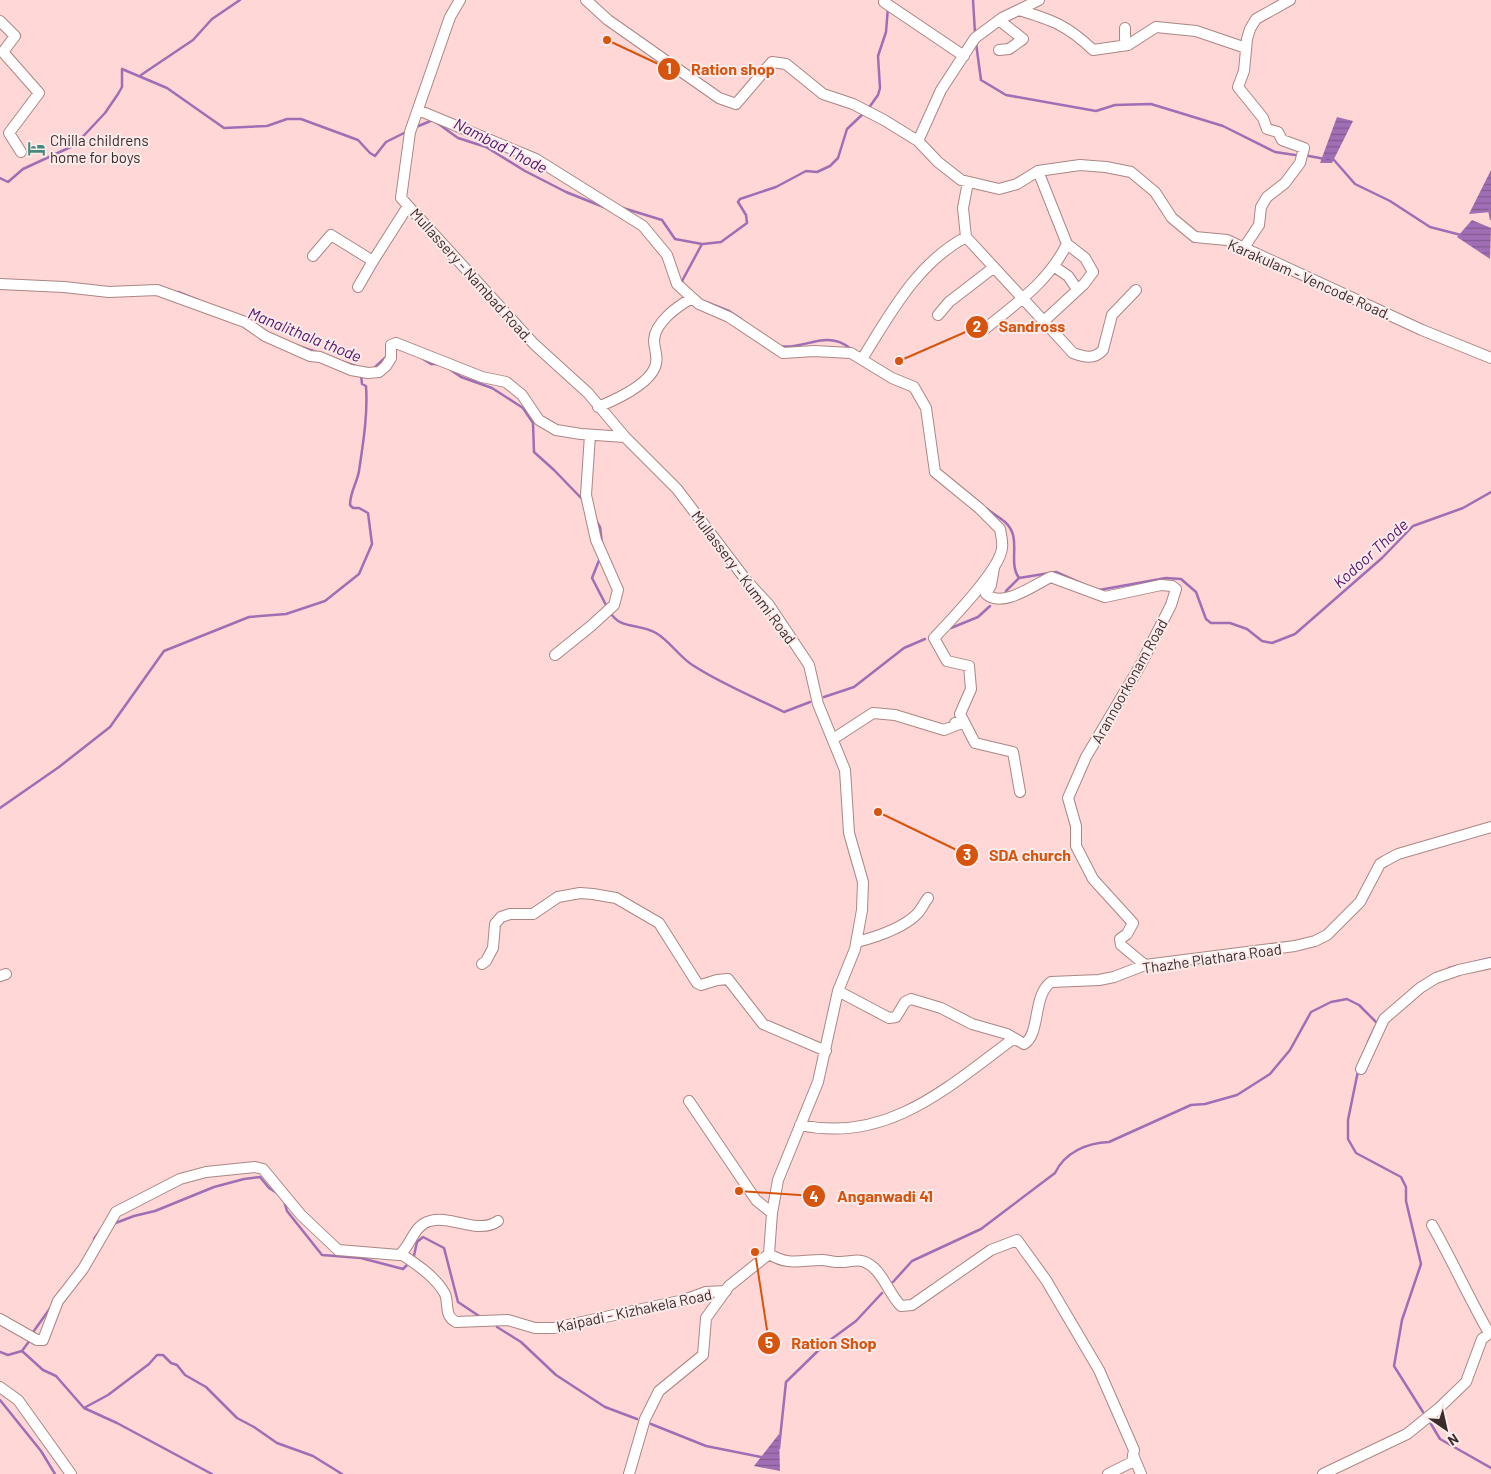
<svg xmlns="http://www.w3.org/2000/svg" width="1491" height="1474" viewBox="0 0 1491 1474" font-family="Barlow,sans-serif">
  <defs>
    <pattern id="water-rules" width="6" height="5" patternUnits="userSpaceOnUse" patternTransform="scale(1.25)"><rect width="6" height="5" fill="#a06eb4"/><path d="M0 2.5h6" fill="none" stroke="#845b93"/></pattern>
  </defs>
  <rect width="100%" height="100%" fill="#ffd7d6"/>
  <!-- water -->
  <path fill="url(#water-rules)" d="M 1337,117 L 1353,121 L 1332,163 L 1320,163 Z
    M 1491,170 L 1491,212 L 1469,214 Z
    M 1472,220 L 1491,228 L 1490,259 L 1457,237 Z
    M 779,1434 L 780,1471 L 754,1466 Z"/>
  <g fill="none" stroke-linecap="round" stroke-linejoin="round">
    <!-- stream -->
    <path stroke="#a06eb4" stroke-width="2.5" d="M 973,0 L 975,33
      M 976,43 L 981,80 L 1006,95 L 1096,111 L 1115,105 L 1151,104 L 1223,126 L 1275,152 L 1295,155
      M 141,75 L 193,40 L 212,19 L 240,0
      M 868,109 L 878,95 L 880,88 L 878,56 L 886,32 L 888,7
      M 416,127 L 433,120 L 458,138 L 486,147 L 525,171 L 566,192 L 606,208
      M 1309,156 L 1325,159
      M 1331,159 L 1334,160 L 1355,184 L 1390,201 L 1430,227 L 1461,235
      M 0,178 L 8,182 L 23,169 L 75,145 L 105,113 L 118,94 L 122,87 L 122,69 L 167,88 L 224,128 L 267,126 L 287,119 L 301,119 L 358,140 L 370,153 L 375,156 L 386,142 L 406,132
      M 623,208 L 662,220 L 675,239 L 702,244 L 682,281 L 684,286
      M 1489,209 L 1491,219
      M 703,244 L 721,242 L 747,223 L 746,215 L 738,202 L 740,199 L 776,187 L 806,171 L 817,172 L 830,166 L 838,158 L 847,129 L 864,113
      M 178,292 L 198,300
      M 706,302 L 729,311 L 741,319
      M 296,345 L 319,353
      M 780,346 C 803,351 826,328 851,349
      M 423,359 L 431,364 L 438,364
      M 340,361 L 356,366
      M 448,368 L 461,377 L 492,388 L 523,408 L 533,423 L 534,452 L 554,470 L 583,500
      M 373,369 L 387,356
      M 986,508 C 992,513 999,517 1005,522 C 1023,538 1007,561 1019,578 L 1056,572 L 1083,584
      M 596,520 L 600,527 L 602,543
      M 600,558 L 592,578 L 607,607
      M 1099,590 L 1166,578 L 1181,579 L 1196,592 L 1206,619 L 1211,623 L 1230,623 L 1247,629 L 1262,641 L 1272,643 L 1295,634 L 1382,558 L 1413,526 L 1463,508 L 1491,492
      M 1006,591 L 1019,578
      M 610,612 C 620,630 639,623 656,633 C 670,641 680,658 694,666 C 722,684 754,697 784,712 L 810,702
      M 951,628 L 978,617 L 990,606
      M 824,697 L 854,687 L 904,648 L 925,639
      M 0,808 L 59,767 L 110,727 L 164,651 L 249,617 L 286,614 L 325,601 L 359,574 L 372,544 L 368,513 L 359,508 L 353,508 L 350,505 C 350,492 357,483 359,471 C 363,444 368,414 366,386 L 362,384 L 361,375
      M 1449,968 L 1491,958
      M 1368,1042 L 1375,1027
      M 1358,1071 L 1348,1120 L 1348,1139 L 1356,1153 L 1401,1177 L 1406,1187 L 1406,1201 L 1421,1264 L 1402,1320 L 1394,1366 L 1423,1412
      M 284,1201 L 287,1211 L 322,1255 L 361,1258 L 403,1269 L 409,1263
      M 113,1224 L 134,1216 L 155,1211 L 214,1187 L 244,1179 L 260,1177 L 269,1188 L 277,1193
      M 94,1239 L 101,1229
      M 413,1260 L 417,1242 L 423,1237 L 444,1248 L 458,1302 L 479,1316
      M 893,1282 L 912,1261 L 981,1229 L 1055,1173 C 1065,1152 1087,1143 1109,1142 L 1191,1105 L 1205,1104 L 1237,1095 L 1270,1074 L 1290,1050 L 1311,1012 L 1331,1002 L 1347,999 L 1359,1005 L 1377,1023
      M 497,1327 L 521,1342 L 556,1375 L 605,1407 L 637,1419
      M 31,1335 L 51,1307
      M 22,1351 L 30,1340
      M 0,1352 L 8,1355 L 22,1351 L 43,1370 L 56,1376 L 84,1408 L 117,1423 L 212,1474
      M 0,1400 L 41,1451 L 55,1474
      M 84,1408 L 108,1395 L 149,1364 L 157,1355 L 163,1355 L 171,1363 L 177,1365 L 185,1375 L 206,1387 L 237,1418 L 254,1427 L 277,1443 L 313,1456 L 342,1474
      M 651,1424 L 706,1446 L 761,1457
      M 1431,1424 L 1440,1439 L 1491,1468
      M 779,1448 L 786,1382 L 826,1343 L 856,1321 L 882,1293"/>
    <defs>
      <path id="minor" d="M 460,0 L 450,17 L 410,132 L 401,198 L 534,344 L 588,393 L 625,437
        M 586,0 L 608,20 L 719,98 L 736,104 L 772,62 L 786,64 L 823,94 L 853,104 L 884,120 L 918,141 L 938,162 L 961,180 L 999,189 L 1017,184 L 1038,171 L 1080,165 L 1106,167 L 1131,172 L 1155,192 L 1172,218 L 1195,237 L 1227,240 L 1422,330 L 1491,358
        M 884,2 L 964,56
        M 1019,10 C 1052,20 1067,25 1093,50 L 1128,45 L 1156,27 L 1196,31 L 1246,48
        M 0,21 L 15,36 L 3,52 L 39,93 L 9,133 L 21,152
        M 1125,28 L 1125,39 L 1128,45
        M 999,50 L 1009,49 L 1023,39 L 999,20
        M 418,110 L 536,159 L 643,226 L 667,255 L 677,284 L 699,304 L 729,317 L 783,353 L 814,351 L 851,353 L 892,378 L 914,387 L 926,408 L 935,472 L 979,508 L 1000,529 C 1001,535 1003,542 1002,548 C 1000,570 950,621 934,638 L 947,661 L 969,666 L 971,689 L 960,714 L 975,743 L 1013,752 L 1020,792
        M 918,141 L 941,90 L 975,38 L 1002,18 L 1039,0
        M 1038,171 L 1067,244 L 1085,258 L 1093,272 L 1084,284 L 1044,321
        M 966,237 L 963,208 L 968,182
        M 1243,249 L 1259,225 L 1261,207 L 1267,197 L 1285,183 L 1300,163 L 1304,148 L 1282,140 L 1278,132 L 1267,129 L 1263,118 L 1238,87 L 1244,71 L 1247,39 L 1250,29 L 1256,19 L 1290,0
        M 313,256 L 331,235 L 373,261 L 408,206
        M 1055,267 L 1068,276 L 1077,289
        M 0,284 L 64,287 L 109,292 L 157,290 L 245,322 L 265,336 L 310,356 L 320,357 L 351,370 L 368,373 L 379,372 L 386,366 L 391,358 L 391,345 L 396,343 L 482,377 L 506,382 L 522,395 L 539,420 L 556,430 L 581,434 L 625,437 L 677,489 L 746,580 L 769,605 L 809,665 L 818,704 L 845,770 L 849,833 L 863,882 L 862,910 L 855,949 L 838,991 L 818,1082 L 778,1180 L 772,1213 L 769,1254 L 729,1286 L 706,1318 L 703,1355 L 659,1391 L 645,1419 L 629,1474
        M 358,287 L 373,261
        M 938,315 L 949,302 L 993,268
        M 986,328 C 1018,302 1048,282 1067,244
        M 862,359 C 890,314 917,263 966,237 L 1073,353 C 1084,357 1094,360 1103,350 L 1112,315 L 1136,290
        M 598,407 C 615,400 648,385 655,367 C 659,358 654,349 654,340 C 655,322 678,306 692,298
        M 994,568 L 991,585 L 986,594 C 1003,609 1035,584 1051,577 L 1105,597 L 1161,585 L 1172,586 L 1176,589 L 1171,605 L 1140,666 L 1086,757 L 1068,798 L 1076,826 L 1076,846 L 1093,879 L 1133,923 L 1127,934 L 1120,939 L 1121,945 L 1145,965
        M 555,655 L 591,626 L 614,605 L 618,590 L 596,540 L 586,495 L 590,435
        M 833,739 L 873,713 L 895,715 L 944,730 L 964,722 L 955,723
        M 857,942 C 876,937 902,929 917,914 C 921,910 924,903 928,898
        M 482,964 L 486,961 L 493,948 L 495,924 L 501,917 L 510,914 L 533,914 L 558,897 L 580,893 L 593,894 L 616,898 L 659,923 L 697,983 L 701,985 L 717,980 L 728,979 L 763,1024 L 826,1051
        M 0,976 L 6,974
        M 838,991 L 889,1018 L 896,1017 L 905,1002 L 911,999 L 941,1008 L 972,1024 L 1007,1034 L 1024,1044 C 1041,1034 1032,996 1051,982 L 1099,980 L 1114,977 L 1145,965 L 1295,946 L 1315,941 L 1327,935 L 1360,902 L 1380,864 L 1385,861 L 1398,854 L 1491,827
        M 1361,1069 L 1384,1019 L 1420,988 L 1436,978 L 1459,970 L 1491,963
        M 689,1101 L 756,1200 L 772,1213
        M 800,1125 C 888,1144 949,1086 1013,1039
        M 1432,1225 C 1452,1260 1469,1298 1489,1333
        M 401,1254 C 416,1264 436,1277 445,1294 C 449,1304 444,1316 456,1322 L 508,1320 L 535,1328 L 554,1328 L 684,1300 L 706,1292 L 726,1291
        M 769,1254 C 789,1266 800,1260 822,1260 C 827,1260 832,1262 837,1262 C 852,1263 860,1255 874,1268 C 885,1278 890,1295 901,1306 L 912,1305 L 991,1250 L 1017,1240 L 1046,1280 L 1099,1370 L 1134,1450 L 1132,1462 L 1108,1474
        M 0,1319 L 37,1340 L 43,1340 L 58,1301 L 83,1269 L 116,1212 L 180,1179 L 206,1172 L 255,1167 L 263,1169 L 301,1215 L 338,1250 L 399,1255 C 411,1247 413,1225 430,1221 C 453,1215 478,1235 498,1221
        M 0,1387 L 18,1400 L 71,1474
        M 1133,1455 L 1141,1474
        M 1323,1474 L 1407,1434 L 1438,1409 L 1466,1382 L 1482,1339 L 1491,1332"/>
    </defs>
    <!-- minor casing -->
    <use href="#minor" stroke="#aa8685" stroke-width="12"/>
    <!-- minor -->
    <use href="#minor" stroke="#fff" stroke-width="10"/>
  </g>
  <!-- icons -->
  <defs>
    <symbol id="hotel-bare" viewBox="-9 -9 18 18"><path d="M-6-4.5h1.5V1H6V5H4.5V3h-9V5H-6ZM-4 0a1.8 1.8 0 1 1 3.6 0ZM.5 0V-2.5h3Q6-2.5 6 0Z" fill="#468a7e" stroke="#fbebea" stroke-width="2.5" paint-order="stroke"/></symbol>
  </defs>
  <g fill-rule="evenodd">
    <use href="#hotel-bare" x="24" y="136" width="25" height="25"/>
  </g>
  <g text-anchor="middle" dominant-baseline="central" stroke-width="4" stroke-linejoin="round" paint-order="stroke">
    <!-- poi labels -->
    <g font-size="15" fill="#3b2c2c" stroke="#fbebea" text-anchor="start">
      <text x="50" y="140">Chilla childrens<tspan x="50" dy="17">home for boys</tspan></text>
    </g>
    <!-- street labels -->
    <g font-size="15" fill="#3b2c2c" stroke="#fbebea">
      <text transform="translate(472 275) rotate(48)">Mullassery - Nambad Road.</text>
      <text transform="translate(1310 279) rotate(24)">Karakulam - Vencode Road.</text>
      <text transform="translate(744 577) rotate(53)">Mullassery - Kummi Road</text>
      <text transform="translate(1129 681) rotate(-61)">Arannoorkonam Road</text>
      <text transform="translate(1212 958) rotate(-8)">Thazhe Plathara Road</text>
      <text transform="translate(634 1310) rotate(-12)">Kaipadi - Kizhakela Road</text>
    </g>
    <!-- water labels -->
    <g font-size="16" font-style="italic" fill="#54126a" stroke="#fbebea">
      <text transform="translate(501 145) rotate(27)">Nambad Thode</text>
      <text transform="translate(305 334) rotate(22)">Manalithala thode</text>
      <text transform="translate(1370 553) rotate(-42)">Kodoor Thode</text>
    </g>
  </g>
  <!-- callouts -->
  <path fill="none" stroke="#d7540f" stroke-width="2" d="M607 40L669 69M899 361L977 327M878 812L967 855M739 1191L814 1196M755 1252L769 1343"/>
  <g fill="#d7540f" stroke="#fbebea" stroke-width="2">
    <circle cx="607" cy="40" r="5"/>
    <circle cx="899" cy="361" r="5"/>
    <circle cx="878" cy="812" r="5"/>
    <circle cx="739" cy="1191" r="5"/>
    <circle cx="755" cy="1252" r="5"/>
    <circle cx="669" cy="69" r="12"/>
    <circle cx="977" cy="327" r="12"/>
    <circle cx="967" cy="855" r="12"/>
    <circle cx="814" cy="1196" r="12"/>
    <circle cx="769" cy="1343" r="12"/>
  </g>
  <g font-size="15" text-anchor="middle" font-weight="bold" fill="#fff">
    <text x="669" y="74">1</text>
    <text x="977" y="332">2</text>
    <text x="967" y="860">3</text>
    <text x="814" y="1202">4</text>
    <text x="769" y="1348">5</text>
  </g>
  <g font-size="16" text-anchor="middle" font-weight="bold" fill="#d7540f" stroke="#fbebea" stroke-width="4" stroke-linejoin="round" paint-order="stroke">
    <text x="733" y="75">Ration shop</text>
    <text x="1032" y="332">Sandross</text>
    <text x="1030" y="861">SDA church</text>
    <text x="885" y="1202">Anganwadi 41</text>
    <text x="834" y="1349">Ration Shop</text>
  </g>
  <!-- north arrow -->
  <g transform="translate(1446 1429) rotate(146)" stroke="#fbebea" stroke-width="4" paint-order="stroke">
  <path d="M0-4L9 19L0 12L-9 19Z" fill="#3b2c2c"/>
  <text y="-8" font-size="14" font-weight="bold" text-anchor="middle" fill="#3b2c2c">N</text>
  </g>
</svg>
